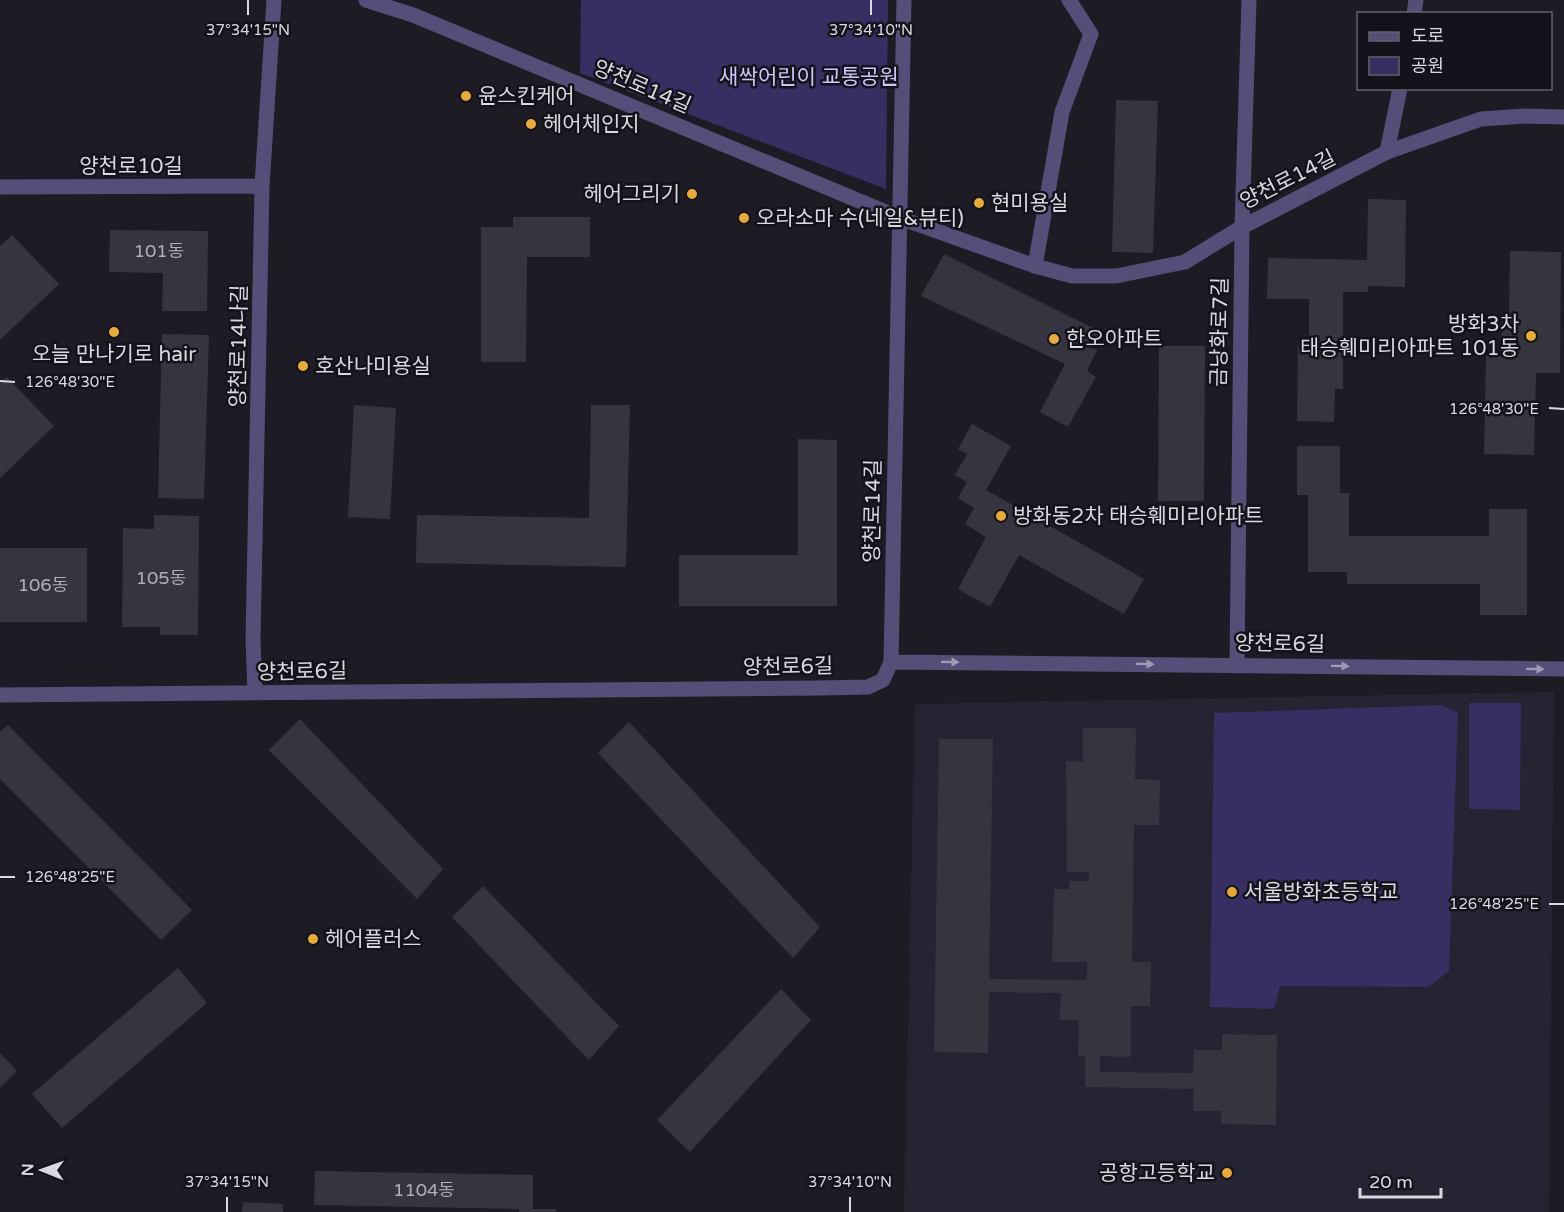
<svg xmlns="http://www.w3.org/2000/svg" width="1564" height="1212" viewBox="0 0 1564 1212" font-family="'Varela Round','Noto Sans KR',sans-serif">
  <rect width="100%" height="100%" fill="#1d1c25"/>
  <!-- built -->
  <path fill="#252432" d="M 1554,692 L 1549,1212 L 904,1212 L 915,704 Z"/>
  <!-- green -->
  <path fill="#372e62" d="M 581,0 L 888,0 L 886,189 L 580,73 Z
    M 1469,703 L 1521,703 L 1520,810 L 1469,809 Z
    M 1442,705 L 1458,713 L 1449,971 L 1429,987 L 1280,986 L 1274,1009 L 1210,1007 L 1214,713 Z"/>
  <!-- building -->
  <path fill="#36353f" d="M 1116,100 L 1158,101 L 1153,253 L 1112,252 Z
    M 1368,199 L 1406,200 L 1405,287 L 1368,286 L 1368,292 L 1343,292 L 1343,389 L 1335,389 L 1334,422 L 1297,421 L 1298,347 L 1309,347 L 1309,299 L 1267,299 L 1268,258 L 1367,260 Z
    M 513,217 L 590,217 L 590,257 L 527,257 L 526,362 L 481,362 L 481,227 L 513,227 Z
    M 110,230 L 208,231 L 207,311 L 162,311 L 163,273 L 109,272 Z
    M 12,235 L 59,284 L 0,340 L 0,246 Z
    M 1510,251 L 1561,252 L 1560,373 L 1536,373 L 1534,455 L 1484,454 L 1486,356 L 1501,356 L 1502,316 L 1509,316 Z
    M 944,254 L 1099,331 L 1090,348 L 1097,350 L 1087,371 L 1096,377 L 1068,427 L 1040,412 L 1065,364 L 921,296 Z
    M 162,334 L 209,335 L 204,499 L 158,498 Z
    M 1159,346 L 1205,346 L 1204,501 L 1158,501 Z
    M 7,377 L 54,426 L 0,478 L 0,383 Z
    M 354,405 L 396,408 L 390,519 L 348,517 Z
    M 591,405 L 630,405 L 626,567 L 416,563 L 417,515 L 589,518 Z
    M 972,424 L 1011,446 L 986,490 L 1144,579 L 1124,614 L 1019,555 L 990,607 L 958,589 L 986,537 L 965,524 L 974,508 L 958,498 L 967,482 L 955,475 L 967,454 L 958,449 Z
    M 798,439 L 837,440 L 837,606 L 679,606 L 679,555 L 798,555 Z
    M 1297,446 L 1340,446 L 1340,493 L 1349,493 L 1349,536 L 1489,536 L 1489,509 L 1527,509 L 1527,615 L 1480,615 L 1480,584 L 1347,584 L 1347,572 L 1308,572 L 1308,495 L 1297,495 Z
    M 154,515 L 199,516 L 198,635 L 160,635 L 160,627 L 122,627 L 123,528 L 154,529 Z
    M 0,548 L 87,548 L 87,622 L 0,622 Z
    M 300,719 L 443,869 L 417,899 L 269,750 Z
    M 629,722 L 820,927 L 793,958 L 598,753 Z
    M 8,725 L 192,910 L 161,940 L 0,779 L 0,732 Z
    M 1083,728 L 1136,728 L 1135,779 L 1160,780 L 1159,825 L 1134,825 L 1132,962 L 1151,962 L 1150,1006 L 1131,1006 L 1131,1057 L 1100,1056 L 1100,1072 L 1193,1073 L 1194,1050 L 1222,1050 L 1222,1034 L 1277,1035 L 1276,1125 L 1221,1124 L 1221,1111 L 1193,1111 L 1194,1089 L 1085,1087 L 1085,1056 L 1078,1056 L 1079,1020 L 1060,1020 L 1061,993 L 989,992 L 988,1053 L 934,1052 L 939,739 L 993,739 L 989,979 L 1087,980 L 1087,962 L 1052,962 L 1054,889 L 1069,889 L 1069,881 L 1089,881 L 1089,872 L 1067,872 L 1066,761 L 1083,762 Z
    M 483,886 L 619,1026 L 589,1060 L 452,917 Z
    M 178,968 L 207,1003 L 62,1128 L 32,1094 Z
    M 781,989 L 811,1020 L 690,1152 L 657,1120 Z
    M 0,1053 L 17,1071 L 0,1088 Z
    M 315,1171 L 533,1175 L 533,1209 L 556,1209 L 556,1212 L 519,1212 L 519,1209 L 314,1205 Z
    M 243,1202 L 283,1204 L 283,1212 L 242,1212 Z"/>
  <g fill="none" stroke-linecap="round" stroke-linejoin="round">
    <!-- lane -->
    <path stroke="#544f78" stroke-width="15" d="M 1035,266 L 1062,112 L 1091,34 L 1069,0"/>
    <!-- street -->
    <path stroke="#544f78" stroke-width="15" d="M 366,0 L 413,15 L 900,218 L 1035,266 L 1072,276 L 1116,276 L 1185,262 L 1242,227 L 1387,152 L 1481,119 L 1525,116 L 1564,117
      M 1414,14 L 1416,0
      M 1387,152 L 1400,88
      M 0,187 L 262,186
      M 891,662 L 1564,669
      M 1237,664 L 1242,227 L 1249,0
      M 255,693 L 253,640 L 262,186 L 274,0
      M 0,695 L 820,688 L 868,687 L 883,680 L 891,662 L 904,0"/>
  </g>
  <!-- one-way arrows -->
  <defs><path id="oneway-solid" d="M-6-.8H1V-3.2L6.5 0L1 3.2V.8H-6Z" transform="scale(1.5)"/></defs>
  <g fill="#9d9bb1">
    <use href="#oneway-solid" transform="translate(950 662) rotate(1)"/>
    <use href="#oneway-solid" transform="translate(1145 664) rotate(1)"/>
    <use href="#oneway-solid" transform="translate(1340 666) rotate(1)"/>
    <use href="#oneway-solid" transform="translate(1535 669) rotate(1)"/>
  </g>
  <!-- ticks -->
  <path fill="none" stroke="#d9d9df" stroke-width="2" d="M 248,15 L 248,0M 871,15 L 871,0M 0,381 L 15,382M 1549,408 L 1564,409M 0,877 L 15,877M 1549,904 L 1564,904M 227,1212 L 227,1197M 850,1212 L 850,1197"/>
  <!-- markers -->
  <g fill="#e9ab38" stroke="#14131b" stroke-width="2">
    <circle cx="466" cy="96" r="6"/>
    <circle cx="531" cy="124" r="6"/>
    <circle cx="692" cy="194" r="6"/>
    <circle cx="979" cy="203" r="6"/>
    <circle cx="744" cy="218" r="6"/>
    <circle cx="114" cy="332" r="6"/>
    <circle cx="1531" cy="336" r="6"/>
    <circle cx="1054" cy="339" r="6"/>
    <circle cx="303" cy="366" r="6"/>
    <circle cx="1001" cy="516" r="6"/>
    <circle cx="1232" cy="892" r="6"/>
    <circle cx="313" cy="939" r="6"/>
    <circle cx="1227" cy="1173" r="6"/>
  </g>
  <g text-anchor="middle" dominant-baseline="central" stroke-width="5" stroke-linejoin="round" paint-order="stroke">
    <!-- number labels -->
    <g font-size="18" fill="#b0b0b7">
      <text x="159" y="251">101동</text>
      <text x="161" y="578">105동</text>
      <text x="43" y="585">106동</text>
      <text x="424" y="1190">1104동</text>
    </g>
    <!-- park labels -->
    <g font-size="21" fill="#cac6fa" stroke="#14131b">
      <text x="809" y="77">새싹어린이 교통공원</text>
    </g>
    <!-- street labels -->
    <g font-size="21" fill="#d9d9df" stroke="#14131b">
      <text transform="translate(642 87) rotate(23)">양천로14길</text>
      <text x="131" y="166">양천로10길</text>
      <text transform="translate(1288 180) rotate(-27)">양천로14길</text>
      <text transform="translate(1220 332) rotate(-89)">금낭화로7길</text>
      <text transform="translate(239 346) rotate(-89)">양천로14나길</text>
      <text transform="translate(873 511) rotate(-89)">양천로14길</text>
      <text transform="translate(1280 644) rotate(1)">양천로6길</text>
      <text transform="translate(788 667) rotate(-1)">양천로6길</text>
      <text transform="translate(302 672) rotate(-1)">양천로6길</text>
    </g>
    <!-- poi labels -->
    <g font-size="21" fill="#d9d9df" stroke="#14131b" text-anchor="start">
      <text x="478" y="96">윤스킨케어</text>
      <text x="543" y="124">헤어체인지</text>
      <text x="680" y="194" text-anchor="end">헤어그리기</text>
      <text x="991" y="203">현미용실</text>
      <text x="756" y="218">오라소마 수(네일&amp;뷰티)</text>
      <text x="1519" y="324" text-anchor="end">방화3차<tspan x="1519" dy="24">태승훼미리아파트 101동</tspan></text>
      <text x="1066" y="339">한오아파트</text>
      <text x="114" y="354" text-anchor="middle">오늘 만나기로 hair</text>
      <text x="315" y="366">호산나미용실</text>
      <text x="1013" y="516">방화동2차 태승훼미리아파트</text>
      <text x="1244" y="892">서울방화초등학교</text>
      <text x="325" y="939">헤어플러스</text>
      <text x="1215" y="1173" text-anchor="end">공항고등학교</text>
    </g>
  </g>
  <g font-size="15" text-anchor="middle" fill="#d9d9df" stroke="#14131b" stroke-width="5" stroke-linejoin="round" paint-order="stroke">
    <text x="248" y="35">37°34'15"N</text>
    <text x="871" y="35">37°34'10"N</text>
    <text x="70" y="387">126°48'30"E</text>
    <text x="1494" y="414">126°48'30"E</text>
    <text x="70" y="882">126°48'25"E</text>
    <text x="1494" y="909">126°48'25"E</text>
    <text x="227" y="1187">37°34'15"N</text>
    <text x="850" y="1187">37°34'10"N</text>
  </g>
  <!-- legend -->
  <rect x="1357" y="12" width="195" height="78" fill="#14131b" stroke="#636269" stroke-width="1.5"/>
  <rect x="1369" y="32" width="30" height="9" fill="#544f78" stroke="#636269" stroke-width="1.5"/>
  <text x="1411" y="42" font-size="18" fill="#d9d9df">도로</text>
  <rect x="1369" y="57" width="30" height="18" fill="#372e62" stroke="#636269" stroke-width="1.5"/>
  <text x="1411" y="72" font-size="18" fill="#d9d9df">공원</text>
  <!-- north arrow -->
  <g transform="translate(42 1170) rotate(271)" stroke="#14131b" stroke-width="4.5" paint-order="stroke">
  <path d="M0-4.5L10 22L0 15L-10 22Z" fill="#d9d9df"/>
  <text y="-9" font-size="16" font-weight="bold" text-anchor="middle" fill="#d9d9df">N</text>
  </g>
  <!-- scale -->
  <path d="M1360 1188v9h81v-9" fill="none" stroke="#d9d9df" stroke-width="3"/>
  <text x="1369" y="1188" font-size="18" fill="#d9d9df" stroke="#14131b" stroke-width="4.5" paint-order="stroke">20 m</text>
</svg>
